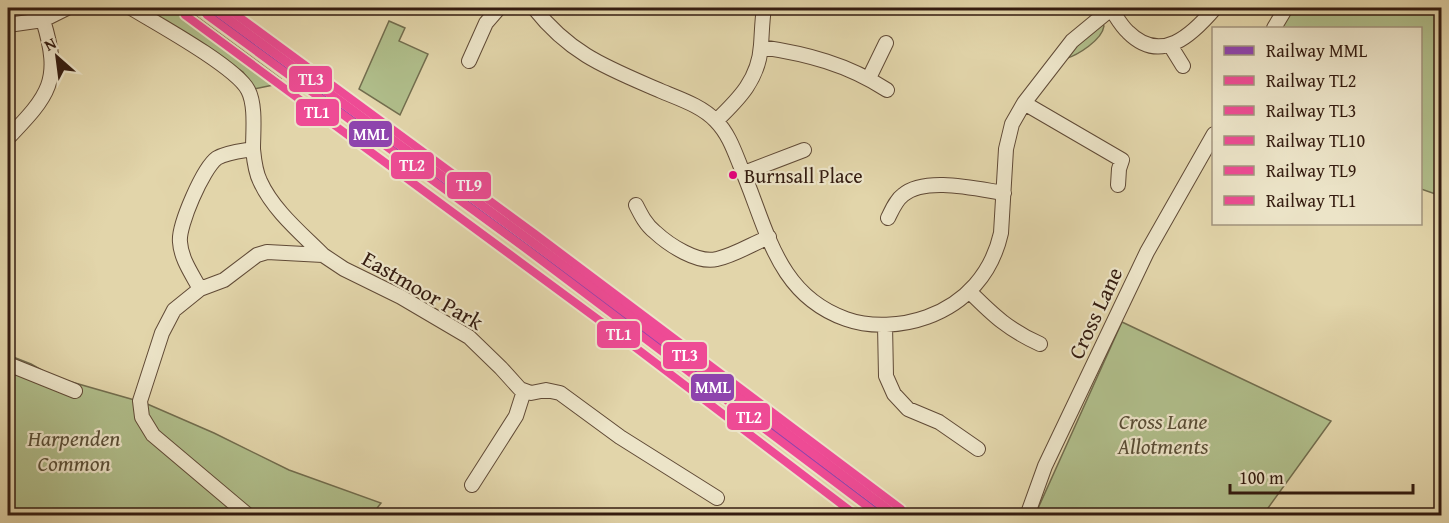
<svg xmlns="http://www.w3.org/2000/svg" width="1449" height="523" viewBox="0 0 1449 523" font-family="'Gentium Book Plus',serif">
  <rect width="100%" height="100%" fill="#e2d5aa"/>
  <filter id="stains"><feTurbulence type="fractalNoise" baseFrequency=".00333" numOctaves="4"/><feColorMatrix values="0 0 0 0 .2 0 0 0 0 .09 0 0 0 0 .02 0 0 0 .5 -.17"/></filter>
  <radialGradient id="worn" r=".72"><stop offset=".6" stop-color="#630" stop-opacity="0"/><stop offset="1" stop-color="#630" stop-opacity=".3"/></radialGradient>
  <!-- green -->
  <path fill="#b0be8b" stroke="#726d4e" stroke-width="1.5" d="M 145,8 L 185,8 L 281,79 L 278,84 L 254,89 L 243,72 Z
    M 1294,8 L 1441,8 L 1441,196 L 1421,189 L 1420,28 L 1281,28 Z
    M 389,21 L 405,28 L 399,41 L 428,54 L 400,115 L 359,89 Z
    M 1102,24 L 1104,26 C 1102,40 1078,55 1065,59 L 1074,47 Z
    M 1122,322 L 1331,421 L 1263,515 L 1035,515 Z
    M 8,355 L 31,364 L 54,377 L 145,403 L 214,433 L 289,470 L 381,503 L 371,516 L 8,515 Z"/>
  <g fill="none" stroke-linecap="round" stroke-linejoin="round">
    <defs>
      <path id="street" d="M 131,8 C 156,23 236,67 248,90 C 256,105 253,132 253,149 C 241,151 227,152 217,158 C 203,168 178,226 180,242 C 181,259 192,274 200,289
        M 534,8 C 571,55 608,68 661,91 C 680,99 702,106 716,121 C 728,133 734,150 740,165 C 767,226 775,294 846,319 C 871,328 902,326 927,317 C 966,303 992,273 1001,233 L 1006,149 L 1012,124 L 1024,103 L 1072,41 L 1112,8
        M 1111,9 C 1116,16 1121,26 1128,32 C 1161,65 1192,35 1215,8
        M 8,25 L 43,20 L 67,8
        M 1274,28 L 1286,8
        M 1170,45 L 1183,66
        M 761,47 C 807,54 847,64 887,90
        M 469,61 L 486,23 L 499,8
        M 869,78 L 886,43
        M 1024,103 L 1122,160 L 1119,169 L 1118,185
        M 716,121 C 739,99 759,79 761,45 C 762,32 762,21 764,8
        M 8,138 C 49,95 62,81 43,20
        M 253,149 C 254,159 255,171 260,181 C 273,210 301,233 323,255
        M 744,173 L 804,150
        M 636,205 C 641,215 646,225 655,232 C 669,245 698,264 717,259 C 735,255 752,244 769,237
        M 888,218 C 892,210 896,200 903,195 C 925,176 977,189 1004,193
        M 970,292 C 994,316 1009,330 1040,344
        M 885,325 L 886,376 L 894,394 L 908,409 L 939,422 L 978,449
        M 8,364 L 75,391
        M 472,485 L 516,416 L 524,391
        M 249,516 L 153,435 L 142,417 L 140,401 L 162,333 L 174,310 L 200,289 L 224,280 L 257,255 L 267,252 L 323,255 L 344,269 L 401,297 L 469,337 L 501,368 L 520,389 L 531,393 L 546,390 L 560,393 L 620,437 L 717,498
        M 1027,516 L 1045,466 L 1147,252 L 1214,134"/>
    </defs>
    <!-- street casing -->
    <use href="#street" stroke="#604a36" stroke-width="16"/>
    <!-- street -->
    <use href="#street" stroke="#ece4c8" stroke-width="14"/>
    <defs>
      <path id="rail-1" d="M 199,8 L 620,317 L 882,516"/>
      <path id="rail-2" d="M 207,15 L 525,248 L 880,516"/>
      <path id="rail-3" d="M 214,8 L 625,310 L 888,509"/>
      <path id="rail-4" d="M 212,8 L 530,241 L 895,516"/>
      <path id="rail-5" d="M 227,8 L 535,234 L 901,509"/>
      <path id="rail-6" d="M 185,15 L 611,329 L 857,516"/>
    </defs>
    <!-- rail-1 casing -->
    <use href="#rail-1" stroke="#ece4c8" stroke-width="12"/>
    <!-- rail-2 casing -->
    <use href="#rail-2" stroke="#ece4c8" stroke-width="12"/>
    <!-- rail-3 casing -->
    <use href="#rail-3" stroke="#ece4c8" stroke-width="12"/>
    <!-- rail-4 casing -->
    <use href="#rail-4" stroke="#ece4c8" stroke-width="12"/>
    <!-- rail-5 casing -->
    <use href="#rail-5" stroke="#ece4c8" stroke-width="12"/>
    <!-- rail-6 casing -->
    <use href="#rail-6" stroke="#ece4c8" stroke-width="12"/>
    <!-- rail-1 -->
    <use href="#rail-1" stroke="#8e44ad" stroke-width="8"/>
    <!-- rail-2 -->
    <use href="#rail-2" stroke="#ee4b95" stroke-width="8"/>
    <!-- rail-3 -->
    <use href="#rail-3" stroke="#ee4b95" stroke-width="8"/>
    <!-- rail-4 -->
    <use href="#rail-4" stroke="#ee4b95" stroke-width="8"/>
    <!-- rail-5 -->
    <use href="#rail-5" stroke="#ee4b95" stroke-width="8"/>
    <!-- rail-6 -->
    <use href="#rail-6" stroke="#ee4b95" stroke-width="8"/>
  </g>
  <!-- markers -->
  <circle fill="#e5007d" stroke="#ece4c8" stroke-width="2" cx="733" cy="175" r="5"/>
  <g text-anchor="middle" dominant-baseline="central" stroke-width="4.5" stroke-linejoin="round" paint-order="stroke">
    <!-- bus labels -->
    <g font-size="20" fill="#341c10" stroke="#ece4c8" text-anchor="start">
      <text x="744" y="175">Burnsall Place</text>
    </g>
    <!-- street labels -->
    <g font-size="22" fill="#341c10" stroke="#ece4c8">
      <text transform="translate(423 290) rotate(30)">Eastmoor Park</text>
      <text transform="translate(1095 313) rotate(-65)">Cross Lane</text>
    </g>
    <!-- park labels -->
    <g font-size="22" font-style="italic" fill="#594d35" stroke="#ece4c8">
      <text x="1163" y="421">Cross Lane<tspan x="1163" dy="25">Allotments</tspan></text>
      <text x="74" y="438">Harpenden<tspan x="74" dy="25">Common</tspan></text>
    </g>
  </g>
  <g stroke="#ece4c8" stroke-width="2">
    <rect x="288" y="65" width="45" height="28" rx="6" fill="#ee4b95"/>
    <rect x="295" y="98" width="45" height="29" rx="6" fill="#ee4b95"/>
    <rect x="348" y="120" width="45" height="28" rx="6" fill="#8e44ad"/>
    <rect x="390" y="151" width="45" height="29" rx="6" fill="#ee4b95"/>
    <rect x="446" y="171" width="46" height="29" rx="6" fill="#ee4b95"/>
    <rect x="596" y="320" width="45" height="29" rx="6" fill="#ee4b95"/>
    <rect x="662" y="341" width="46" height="29" rx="6" fill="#ee4b95"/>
    <rect x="690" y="373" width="45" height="29" rx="6" fill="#8e44ad"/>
    <rect x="726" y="402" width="45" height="29" rx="6" fill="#ee4b95"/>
  </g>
  <g font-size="16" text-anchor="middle" font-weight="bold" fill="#fff">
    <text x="311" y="85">TL3</text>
    <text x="317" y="118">TL1</text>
    <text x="371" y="140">MML</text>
    <text x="412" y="171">TL2</text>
    <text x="469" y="191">TL9</text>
    <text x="619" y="340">TL1</text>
    <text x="685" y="361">TL3</text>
    <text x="713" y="393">MML</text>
    <text x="749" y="423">TL2</text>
  </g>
  <!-- margin -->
  <rect width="1449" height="523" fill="none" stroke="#e2d5aa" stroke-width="30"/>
  <rect x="9" y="9" width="1431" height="505" fill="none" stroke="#341c10" stroke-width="3"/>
  <rect x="15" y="15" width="1419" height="493" fill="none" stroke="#341c10" stroke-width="1.5"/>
  <!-- legend -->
  <rect x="1212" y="27" width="210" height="198" fill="#ece4c8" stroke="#a2947e" stroke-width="1.5"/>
  <rect x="1224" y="46" width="30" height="9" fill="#8e44ad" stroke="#a2947e" stroke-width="1.5"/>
  <text x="1266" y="57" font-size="18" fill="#341c10">Railway MML</text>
  <rect x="1224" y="76" width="30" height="9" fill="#ee4b95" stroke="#a2947e" stroke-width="1.5"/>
  <text x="1266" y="87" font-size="18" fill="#341c10">Railway TL2</text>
  <rect x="1224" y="106" width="30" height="9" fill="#ee4b95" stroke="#a2947e" stroke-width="1.5"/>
  <text x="1266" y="117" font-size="18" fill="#341c10">Railway TL3</text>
  <rect x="1224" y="136" width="30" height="9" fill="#ee4b95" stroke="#a2947e" stroke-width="1.5"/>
  <text x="1266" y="147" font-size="18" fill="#341c10">Railway TL10</text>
  <rect x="1224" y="166" width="30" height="9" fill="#ee4b95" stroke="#a2947e" stroke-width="1.5"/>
  <text x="1266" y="177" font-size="18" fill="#341c10">Railway TL9</text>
  <rect x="1224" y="196" width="30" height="9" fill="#ee4b95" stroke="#a2947e" stroke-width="1.5"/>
  <text x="1266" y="207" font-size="18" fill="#341c10">Railway TL1</text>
  <!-- north arrow -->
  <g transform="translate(57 57) rotate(332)" stroke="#ece4c8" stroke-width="4.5" paint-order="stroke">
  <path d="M0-4.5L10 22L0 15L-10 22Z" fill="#341c10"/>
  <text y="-9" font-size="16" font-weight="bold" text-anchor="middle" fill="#341c10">N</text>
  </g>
  <!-- scale -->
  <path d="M1230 484v9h183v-9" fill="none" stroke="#341c10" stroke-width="3"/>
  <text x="1239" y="484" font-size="18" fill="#341c10" stroke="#ece4c8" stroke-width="4.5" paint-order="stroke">100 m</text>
  <rect width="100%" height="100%" filter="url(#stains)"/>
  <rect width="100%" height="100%" fill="url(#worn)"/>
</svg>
